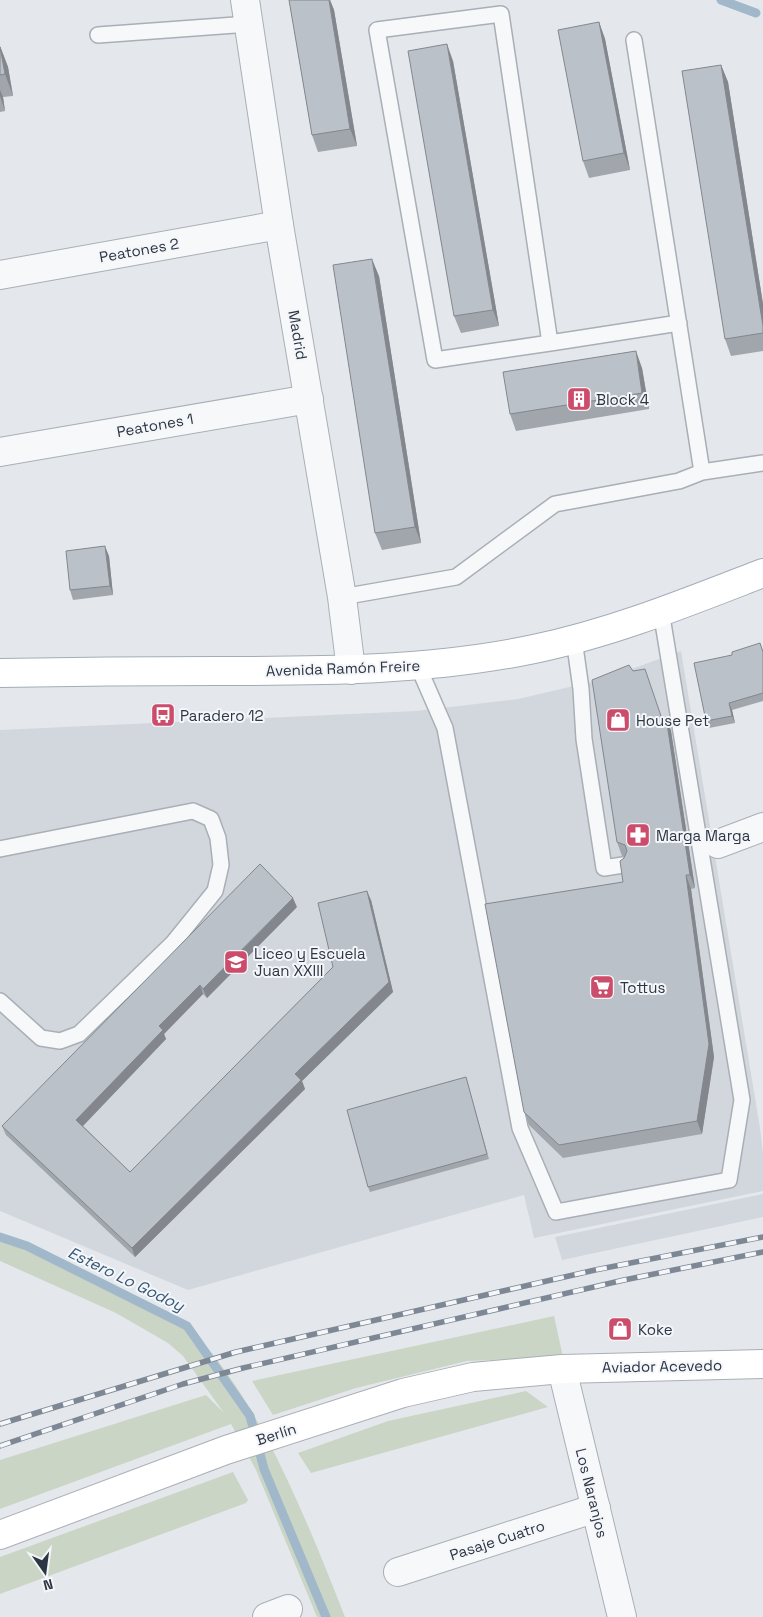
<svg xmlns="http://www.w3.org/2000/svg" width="763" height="1617" viewBox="0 0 763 1617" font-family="'Space Grotesk',sans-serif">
  <rect width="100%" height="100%" fill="#e4e8ec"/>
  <!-- built -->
  <path fill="#d2d7dd" d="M 681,651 L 760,1128 L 763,1153 L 763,1191 L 534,1238 L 524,1195 L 188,1290 L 0,1211 L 0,730 L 416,711 L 518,699 L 604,679 Z
    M 763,1194 L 763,1217 L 562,1260 L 555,1237 Z"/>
  <!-- green -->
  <path fill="#cbd5c5" d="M 0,1234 C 44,1256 89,1275 133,1298 C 147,1305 164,1311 177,1320 C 250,1372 312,1533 345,1617 L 317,1617 L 256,1470 L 231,1424 L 0,1509 L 0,1460 L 206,1395 L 224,1413 L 183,1356 L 168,1343 L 116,1313 L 0,1261 Z
    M 554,1316 L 563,1357 L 467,1361 L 356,1388 L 273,1415 L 252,1381 Z
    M 526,1391 L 548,1407 L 311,1473 L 298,1453 L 388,1421 Z
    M 233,1472 L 248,1500 L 246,1503 L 0,1594 L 0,1557 Z"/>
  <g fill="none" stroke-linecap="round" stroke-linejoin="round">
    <!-- stream -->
    <path stroke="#a0b8ca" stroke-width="9" d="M 721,0 L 756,13
      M 0,1237 L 27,1246 L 187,1326 L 250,1416 L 264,1469 L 326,1617"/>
    <defs>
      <path id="service" d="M 98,35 L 249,24
        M 634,40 L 702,472
        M 550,343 L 435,360 L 377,30 L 501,14 L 550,343 L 679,323
        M 342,597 L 456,577 L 555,504 L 679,481 L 702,472 L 763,463
        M 574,639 L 581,689 L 584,739 L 604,868 L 623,865
        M 418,666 L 445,728 L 520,1128 L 556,1212 L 729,1180 L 742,1100 L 661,611
        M 0,849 L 193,811 L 211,819 L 218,838 L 221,865 L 215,891 L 173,943 L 79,1034 L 60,1041 L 41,1038 L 0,1001"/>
      <path id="minor" d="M 0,275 L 279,225
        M 0,452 L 309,399
        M 718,844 L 763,827
        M 398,1572 L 596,1508
        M 267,1617 L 288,1609"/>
      <path id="tertiary" d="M 245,0 L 279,225 L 342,597 L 351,670
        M 562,1369 L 622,1617"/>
      <path id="secondary" d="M 0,1535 L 226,1450 L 403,1393 L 473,1377 L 562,1369 L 763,1364"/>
      <path id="primary" d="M 0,673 C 72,672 143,671 215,671 C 321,671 429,671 534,649 C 612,633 688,602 763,573"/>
    </defs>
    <!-- service casing -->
    <use href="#service" stroke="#a9afb6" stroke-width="18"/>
    <!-- minor casing -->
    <use href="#minor" stroke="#a9afb6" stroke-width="30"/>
    <!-- tertiary casing -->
    <use href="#tertiary" stroke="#a9afb6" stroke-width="30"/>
    <!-- secondary casing -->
    <use href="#secondary" stroke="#a9afb6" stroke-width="30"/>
    <!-- primary casing -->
    <use href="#primary" stroke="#a3adb7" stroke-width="30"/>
    <!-- service -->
    <use href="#service" stroke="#f7f8fa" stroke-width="15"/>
    <!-- minor -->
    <use href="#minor" stroke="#f7f8fa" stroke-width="28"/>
    <!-- tertiary -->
    <use href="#tertiary" stroke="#f7f8fa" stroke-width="28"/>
    <!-- secondary -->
    <use href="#secondary" stroke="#fff" stroke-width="28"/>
    <!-- primary -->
    <use href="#primary" stroke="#fff" stroke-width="28"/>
    <defs>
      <path id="rail" d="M 0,1424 L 236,1352 L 595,1270 L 763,1237
        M 0,1446 L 183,1384 L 243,1368 L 624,1280 L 763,1252"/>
    </defs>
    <!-- rail casing -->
    <use href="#rail" stroke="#7e8895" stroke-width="5.5"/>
    <!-- rail -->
    <use href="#rail" stroke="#f4f6f9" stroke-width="4" stroke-dasharray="11" stroke-linecap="butt"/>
  </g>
  <!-- wall -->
  <path fill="#a1a6ad" d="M 289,0 L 330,0 L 334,10 L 357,146 L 318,152 L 312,135 Z
    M 599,22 L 605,39 L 630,170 L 589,178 L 583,161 Z
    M 0,46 L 8,67 L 13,96 L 3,97 L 5,111 L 0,112 Z
    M 453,61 L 499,326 L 461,333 L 454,316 Z
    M 721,65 L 728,82 L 763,304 L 763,351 L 731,356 L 725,339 Z
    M 379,276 L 421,543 L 382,550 L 375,533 Z
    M 642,368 L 649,409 L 516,431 L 510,414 Z
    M 109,556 L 113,595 L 73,600 L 70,590 Z
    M 760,643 L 763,651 L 763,701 L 732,710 L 735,723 L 709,728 L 706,721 Z
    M 666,717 L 671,731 L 695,888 L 691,889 L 714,1057 L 702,1134 L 563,1158 L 529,1125 L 524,1112 L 623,882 L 625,857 L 622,856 L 617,842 L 662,719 Z
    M 371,900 L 393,992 L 302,1081 L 305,1089 L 135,1257 L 6,1135 L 2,1126 L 297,907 L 207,998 L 203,994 L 164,1034 L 166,1039 L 83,1126 L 130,1172 L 333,967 Z
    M 466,1077 L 489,1159 L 370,1192 L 368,1187 Z"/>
  <!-- shaded-wall -->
  <path fill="#83878d" d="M 329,0 L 330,0 L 334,10 L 357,146 L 350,129 Z
    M 599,22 L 605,39 L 630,170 L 624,153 Z
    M 447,44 L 453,61 L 499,326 L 493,310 Z
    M 0,46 L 8,67 L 13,96 L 5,74 Z
    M 721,65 L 728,82 L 763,304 L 763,326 Z
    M 0,90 L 3,97 L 5,111 L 0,96 Z
    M 372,259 L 379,276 L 421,543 L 415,527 Z
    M 636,351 L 642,368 L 649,409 L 642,393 Z
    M 105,546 L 109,556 L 113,595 L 110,586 Z
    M 729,703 L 732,710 L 735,723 L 732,716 Z
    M 666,717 L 671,731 L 695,888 L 690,875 Z
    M 686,875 L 691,889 L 714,1057 L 702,1134 L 697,1121 Z
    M 367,891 L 371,900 L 393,992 L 302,1081 L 305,1089 L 135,1257 L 132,1248 L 295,1074 Z
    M 293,898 L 297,907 L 207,998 L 203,989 Z
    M 200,985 L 203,994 L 164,1034 L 166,1039 L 80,1129 L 76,1120 L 159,1026 Z"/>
  <!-- building -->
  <path fill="#bbc1c9" stroke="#83878d" d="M 289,0 L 329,0 L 350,129 L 312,135 Z
    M 599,22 L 624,153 L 583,161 L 558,30 Z
    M 447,44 L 493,310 L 454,316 L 408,51 Z
    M 0,47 L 5,74 L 0,75 Z
    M 721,65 L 763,326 L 763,333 L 725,339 L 682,71 Z
    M 372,259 L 415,527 L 375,533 L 333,265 Z
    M 636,351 L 642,393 L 510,414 L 503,372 Z
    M 105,546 L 110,586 L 70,590 L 66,551 Z
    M 760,643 L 763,652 L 763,693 L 729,703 L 732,716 L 706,721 L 694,663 L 732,655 L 732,652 Z
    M 629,665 L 633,671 L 645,669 L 662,719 L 666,717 L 690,875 L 686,875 L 709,1044 L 697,1121 L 559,1145 L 524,1112 L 485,904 L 623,882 L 620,861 L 624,858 L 627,851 L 625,845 L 617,842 L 592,680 Z
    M 260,864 L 293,898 L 203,989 L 200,985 L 159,1026 L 163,1030 L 76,1120 L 130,1172 L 333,967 L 318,903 L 367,891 L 389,982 L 295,1074 L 301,1080 L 132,1248 L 2,1126 Z
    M 466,1077 L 487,1154 L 368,1187 L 347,1110 Z"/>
  <!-- icons -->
  <defs>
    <symbol id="building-square" viewBox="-11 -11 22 22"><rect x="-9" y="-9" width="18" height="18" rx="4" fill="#cc4d6b" stroke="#f4f6f9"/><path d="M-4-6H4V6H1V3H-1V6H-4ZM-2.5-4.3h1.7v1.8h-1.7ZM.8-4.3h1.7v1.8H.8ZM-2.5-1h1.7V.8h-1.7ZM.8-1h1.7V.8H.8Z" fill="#fff"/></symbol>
    <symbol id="bus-square" viewBox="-11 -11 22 22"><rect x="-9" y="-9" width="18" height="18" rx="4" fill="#cc4d6b" stroke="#f4f6f9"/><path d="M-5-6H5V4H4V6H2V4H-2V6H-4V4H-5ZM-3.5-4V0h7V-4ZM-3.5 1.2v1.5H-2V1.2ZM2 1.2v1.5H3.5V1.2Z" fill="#fff"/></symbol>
    <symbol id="shop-square" viewBox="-11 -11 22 22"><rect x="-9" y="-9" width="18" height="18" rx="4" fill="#cc4d6b" stroke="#f4f6f9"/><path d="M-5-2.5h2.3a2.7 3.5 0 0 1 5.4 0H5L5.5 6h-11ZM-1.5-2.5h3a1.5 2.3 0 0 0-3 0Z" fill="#fff"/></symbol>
    <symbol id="pharmacy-square" viewBox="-11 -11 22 22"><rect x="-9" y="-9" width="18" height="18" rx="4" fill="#cc4d6b" stroke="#f4f6f9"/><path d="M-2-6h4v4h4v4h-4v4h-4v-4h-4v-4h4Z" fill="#fff"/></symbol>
    <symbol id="school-square" viewBox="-11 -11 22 22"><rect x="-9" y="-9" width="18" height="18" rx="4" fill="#cc4d6b" stroke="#f4f6f9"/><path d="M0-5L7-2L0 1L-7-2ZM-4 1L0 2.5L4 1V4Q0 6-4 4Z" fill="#fff"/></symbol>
    <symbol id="supermarket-square" viewBox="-11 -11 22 22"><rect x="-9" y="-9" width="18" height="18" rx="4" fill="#cc4d6b" stroke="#f4f6f9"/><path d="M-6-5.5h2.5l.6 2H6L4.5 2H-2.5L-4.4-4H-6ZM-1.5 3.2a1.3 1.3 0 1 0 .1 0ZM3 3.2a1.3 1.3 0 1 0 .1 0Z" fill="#fff"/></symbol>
  </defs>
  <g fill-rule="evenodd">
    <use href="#building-square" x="565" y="385" width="28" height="28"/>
    <use href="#bus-square" x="149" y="701" width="28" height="28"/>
    <use href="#shop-square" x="604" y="706" width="28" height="28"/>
    <use href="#pharmacy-square" x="624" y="821" width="28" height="28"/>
    <use href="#school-square" x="222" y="948" width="28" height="28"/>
    <use href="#supermarket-square" x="588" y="973" width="28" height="28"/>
    <use href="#shop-square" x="606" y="1315" width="28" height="28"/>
  </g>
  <g text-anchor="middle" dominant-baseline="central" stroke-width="4" stroke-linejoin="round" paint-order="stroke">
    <!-- street labels -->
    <g font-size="15" fill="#2c3644" stroke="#f4f6f9">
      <text transform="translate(139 250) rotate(-10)">Peatones 2</text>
      <text transform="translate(298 335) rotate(80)">Madrid</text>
      <text transform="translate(155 425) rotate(-10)">Peatones 1</text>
      <text transform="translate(343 668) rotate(-2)">Avenida Ramón Freire</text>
      <text transform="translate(662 1366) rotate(-1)">Aviador Acevedo</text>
      <text transform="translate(276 1434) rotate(-18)">Berlín</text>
      <text transform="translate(592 1493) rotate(76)">Los Naranjos</text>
      <text transform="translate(497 1540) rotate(-18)">Pasaje Cuatro</text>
    </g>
    <!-- poi labels -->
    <g font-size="15" fill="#2c3644" stroke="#f4f6f9" text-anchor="start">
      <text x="596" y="399">Block 4</text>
      <text x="180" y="715">Paradero 12</text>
      <text x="636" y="720">House Pet</text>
      <text x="656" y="835">Marga Marga</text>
      <text x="254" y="953">Liceo y Escuela<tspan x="254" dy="17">Juan XXIII</tspan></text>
      <text x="620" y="987">Tottus</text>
      <text x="638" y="1329">Koke</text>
    </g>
    <!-- water labels -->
    <g font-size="16" font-style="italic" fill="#365977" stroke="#f4f6f9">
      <text transform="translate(126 1279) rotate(26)">Estero Lo Godoy</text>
    </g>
  </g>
  <!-- north arrow -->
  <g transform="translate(45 1572) rotate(166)" stroke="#f4f6f9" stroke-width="4" paint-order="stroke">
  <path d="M0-4L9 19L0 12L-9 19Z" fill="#2c3644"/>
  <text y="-8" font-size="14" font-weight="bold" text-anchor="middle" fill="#2c3644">N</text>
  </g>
</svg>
